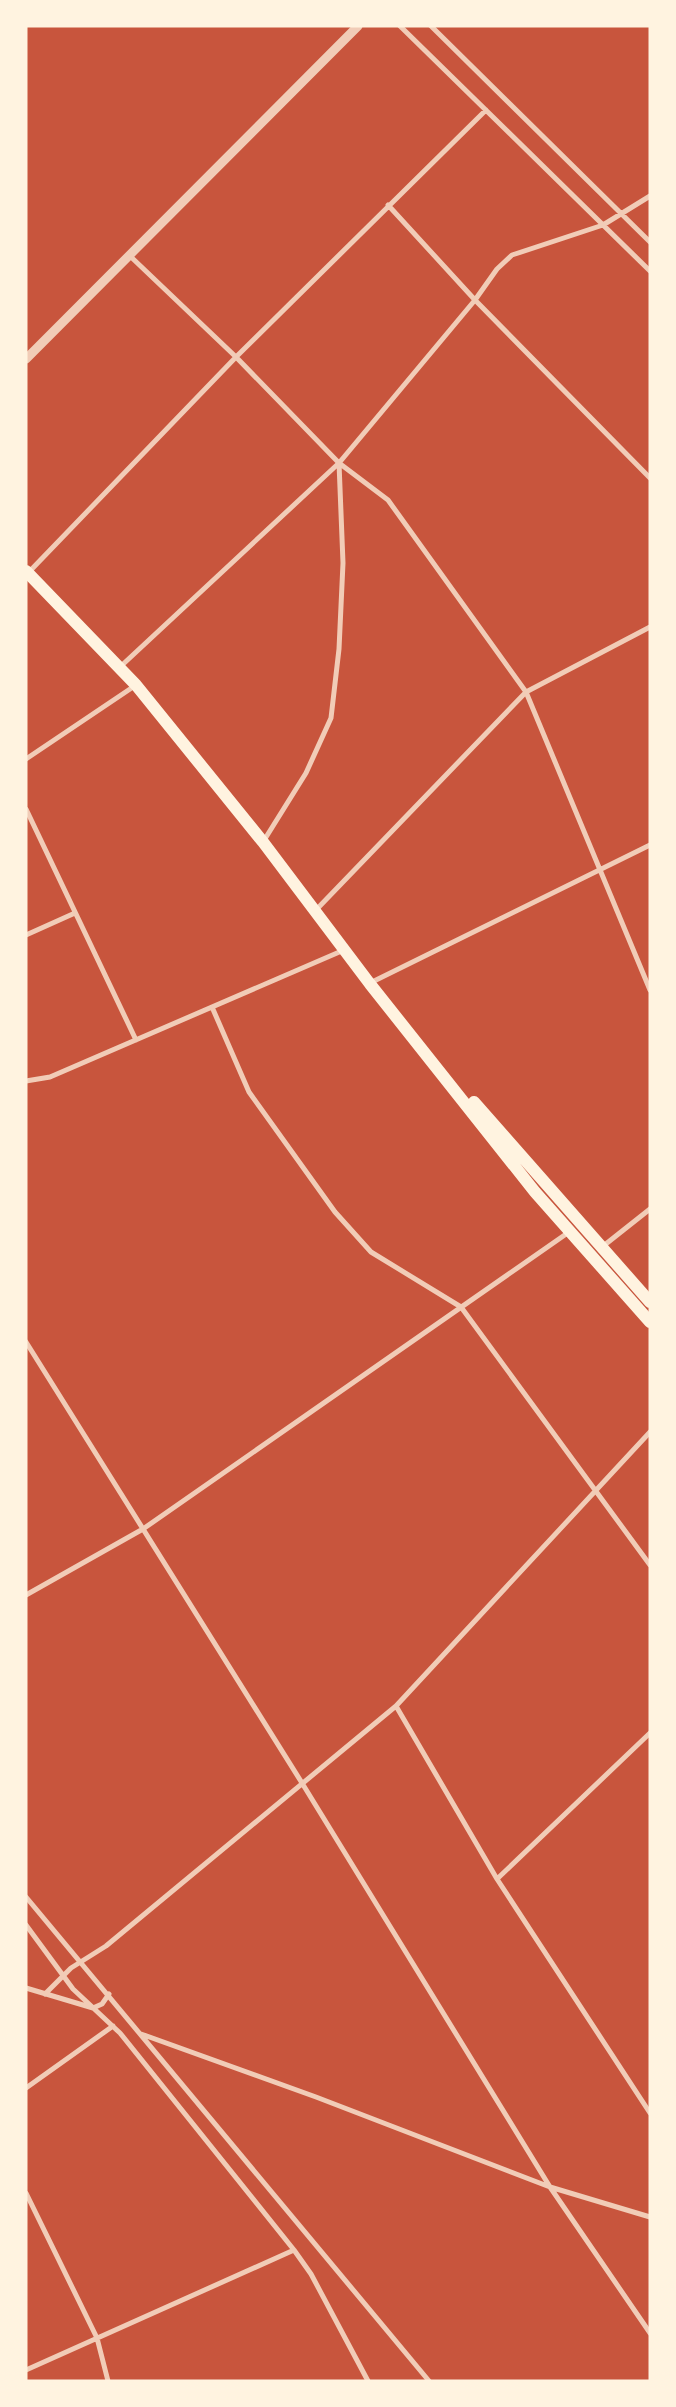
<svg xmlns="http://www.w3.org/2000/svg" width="676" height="2407" viewBox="0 0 676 2407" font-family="Manrope,sans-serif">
  <rect width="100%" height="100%" fill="#c8553d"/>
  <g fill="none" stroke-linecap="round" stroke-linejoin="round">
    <!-- minor -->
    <path stroke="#f1ccb7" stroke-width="5" d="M 400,26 L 650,271
      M 431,26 L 650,242
      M 388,205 L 475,300 L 650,478
      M 130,256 L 236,357 L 339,463 L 388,500 L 526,692 L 650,990
      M 29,572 L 236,357 L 486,110
      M 120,667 L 339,463 L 475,300 L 497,269 L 512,255 L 603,225 L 650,196
      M 26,759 L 136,685
      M 26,809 L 136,1040
      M 263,842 L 306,773 L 331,718 L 339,649 L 343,563 L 339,463
      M 315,911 L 526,692 L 650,627
      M 26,935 L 75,913
      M 370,983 L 650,845
      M 212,1007 L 249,1092 L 335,1212 L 371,1252 L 461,1307 L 650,1565
      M 26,1081 L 50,1077 L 344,950
      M 602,1247 L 650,1209
      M 26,1342 L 302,1783 L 550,2187 L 650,2333
      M 26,1595 L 143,1529 L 569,1232
      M 396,1706 L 497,1879 L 650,2113
      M 497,1879 L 650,1733
      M 26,1897 L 429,2381
      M 26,1925 L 73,1989 L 120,2033 L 294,2250 L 311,2274 L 368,2381
      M 26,1988 L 93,2008 L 102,2004 L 109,1994
      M 45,1994 L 71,1968 L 106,1946 L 396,1706 L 650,1432
      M 141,2034 L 316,2097 L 550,2187 L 650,2217
      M 26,2088 L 113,2026
      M 26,2193 L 97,2338 L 108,2381
      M 26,2370 L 294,2250"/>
    <!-- tertiary -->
    <path stroke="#f1ccb7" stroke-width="9" d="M 26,359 L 358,26"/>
    <!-- primary -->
    <path stroke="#fff3e0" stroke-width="12" d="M 26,571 L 136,685 L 263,842 L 370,984 L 535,1192 L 650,1322
      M 474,1102 L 650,1302"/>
  </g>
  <!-- border -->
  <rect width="676" height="2407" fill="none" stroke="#fff3e0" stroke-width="55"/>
</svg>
